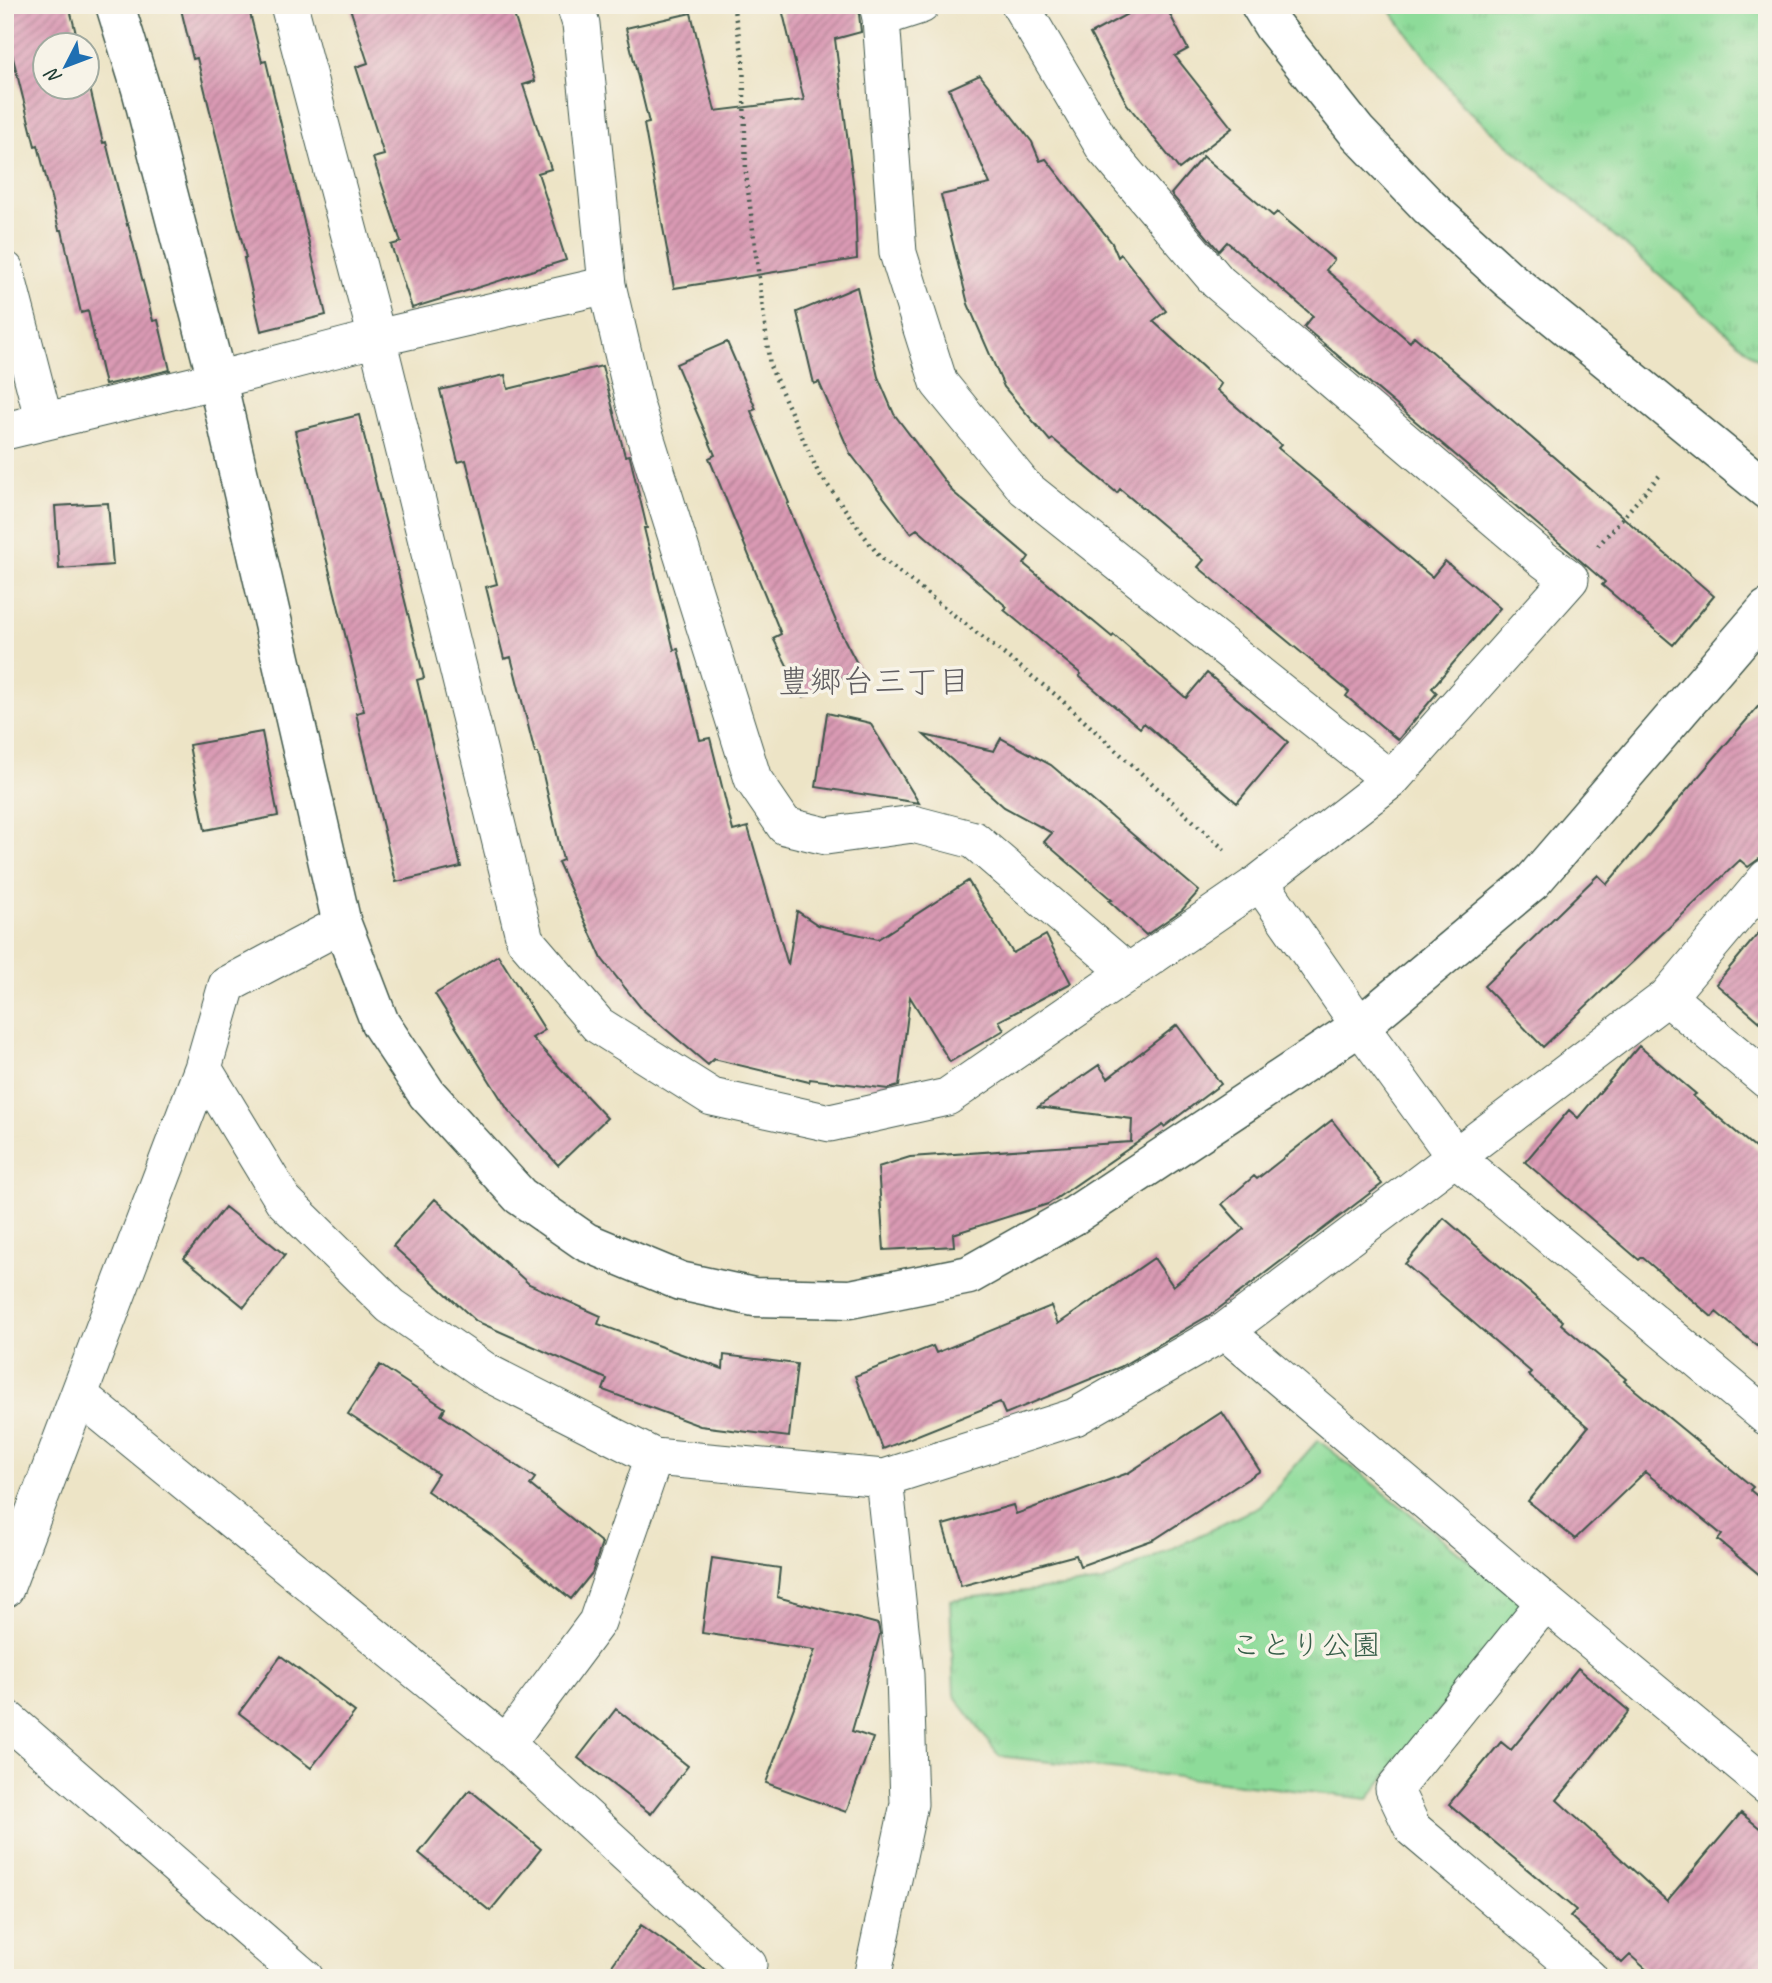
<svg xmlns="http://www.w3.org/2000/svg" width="1772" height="1983" viewBox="0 0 1772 1983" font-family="Caveat,'Klee One',sans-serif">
  <defs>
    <pattern id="grass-tufts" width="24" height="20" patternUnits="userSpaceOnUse" patternTransform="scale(1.75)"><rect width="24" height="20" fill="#8ddb99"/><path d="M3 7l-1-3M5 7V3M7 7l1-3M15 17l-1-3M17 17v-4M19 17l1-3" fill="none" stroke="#79bd84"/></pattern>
    <pattern id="building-hatch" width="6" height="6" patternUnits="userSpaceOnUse" patternTransform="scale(1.75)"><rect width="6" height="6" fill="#da9ab4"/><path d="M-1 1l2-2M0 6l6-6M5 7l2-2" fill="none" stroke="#b07f93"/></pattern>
  </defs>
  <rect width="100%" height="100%" fill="#f7f3e8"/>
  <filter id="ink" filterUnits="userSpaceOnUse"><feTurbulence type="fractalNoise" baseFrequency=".0143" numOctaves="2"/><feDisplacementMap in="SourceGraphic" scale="14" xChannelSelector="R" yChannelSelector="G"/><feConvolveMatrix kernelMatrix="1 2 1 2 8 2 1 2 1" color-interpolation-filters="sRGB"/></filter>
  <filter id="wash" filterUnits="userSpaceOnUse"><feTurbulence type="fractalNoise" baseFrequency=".00686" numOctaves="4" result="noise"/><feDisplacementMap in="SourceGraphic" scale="28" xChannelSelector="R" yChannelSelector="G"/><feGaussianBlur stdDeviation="1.57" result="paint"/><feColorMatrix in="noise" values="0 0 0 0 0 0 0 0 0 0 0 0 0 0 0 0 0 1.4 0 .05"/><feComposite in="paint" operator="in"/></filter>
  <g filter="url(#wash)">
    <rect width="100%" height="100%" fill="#ede4c6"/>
    <!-- grass -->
    <path fill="url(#grass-tufts)" stroke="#568c66" stroke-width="2" d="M 1386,5 L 1767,5 L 1767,367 L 1462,105 Z
      M 1318,1440 L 1525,1605 L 1368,1799 L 999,1756 L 954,1695 L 950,1600 L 1103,1582 L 1260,1506 Z"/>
    <g id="blocks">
      <!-- building -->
      <path fill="url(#building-hatch)" d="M 5,5 L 69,5 L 79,46 L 46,46 L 46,88 L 88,88 L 88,80 L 103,143 L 106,142 L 127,225 L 128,224 L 153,321 L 158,320 L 170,370 L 105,385 L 88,311 L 81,313 L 62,230 L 59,230 L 38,145 L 35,146 L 12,54 L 5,56 Z
        M 180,5 L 248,5 L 262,62 L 266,61 L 326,315 L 261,331 L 244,258 L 246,258 L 197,58 L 193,59 Z
        M 349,5 L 511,5 L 535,81 L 523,85 L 551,169 L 538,173 L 566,260 L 412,308 L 391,245 L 401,242 L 373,158 L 384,155 L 356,67 L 368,63 Z
        M 781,5 L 858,5 L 861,32 L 835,39 L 855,198 L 857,259 L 674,288 L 644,124 L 649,123 L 626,28 L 691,13 L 715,111 L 804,100 Z
        M 1144,5 L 1165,5 L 1188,49 L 1175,56 L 1232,128 L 1179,169 L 1127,104 L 1090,34 Z
        M 980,75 L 1032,142 L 1040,161 L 1046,159 L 1112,243 L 1118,257 L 1121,254 L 1166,311 L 1153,321 L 1221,384 L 1217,390 L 1281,445 L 1278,448 L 1432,577 L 1445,561 L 1500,608 L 1432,688 L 1437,693 L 1398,740 L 1346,696 L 1349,692 L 1198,567 L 1204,560 L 1120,489 L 1117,493 L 1053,439 L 1050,441 L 1004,387 L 968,304 L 941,195 L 990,184 L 949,89 Z
        M 1203,156 L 1273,216 L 1277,212 L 1334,260 L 1326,270 L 1410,342 L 1414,336 L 1714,596 L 1673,645 L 1602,585 L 1605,582 L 1582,562 L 1304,327 L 1313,316 L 1227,242 L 1219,251 L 1171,194 Z
        M 857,287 L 878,377 L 894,414 L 953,492 L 1029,557 L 1024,564 L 1112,637 L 1114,635 L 1186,698 L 1207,673 L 1288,742 L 1237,803 L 1144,723 L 1140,728 L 1079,676 L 1081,674 L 1004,610 L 1007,607 L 917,529 L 911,533 L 850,453 L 819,382 L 814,384 L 797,312 Z
        M 727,342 L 756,409 L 751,411 L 789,503 L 787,504 L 840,631 L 860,669 L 803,697 L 773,638 L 781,634 L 709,458 L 715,455 L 676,364 Z
        M 602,366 L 625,456 L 629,455 L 630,457 L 647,528 L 644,528 L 674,650 L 678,649 L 700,740 L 710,738 L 733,831 L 748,827 L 788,965 L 797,911 L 818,925 L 878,939 L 968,881 L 1013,953 L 1046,935 L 1071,983 L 999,1021 L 1004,1030 L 950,1062 L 910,997 L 899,1086 L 888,1089 L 810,1079 L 809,1082 L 714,1059 L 708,1065 L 642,1009 L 602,959 L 558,862 L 563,860 L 538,753 L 535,753 L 511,657 L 504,659 L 486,587 L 497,584 L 466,460 L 458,462 L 440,390 L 505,375 L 508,389 Z
        M 359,415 L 424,678 L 417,680 L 461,867 L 396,882 L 356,713 L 364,711 L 295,431 Z
        M 108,503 L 113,565 L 59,569 L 55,506 Z
        M 1767,696 L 1767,858 L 1759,859 L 1748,867 L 1740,860 L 1543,1047 L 1484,986 L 1598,875 L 1607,884 Z
        M 827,713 L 870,723 L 919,803 L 816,787 Z
        M 262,732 L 278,816 L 205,830 L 189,745 Z
        M 924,735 L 994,751 L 1001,738 L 1051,765 L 1199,891 L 1182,910 L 1146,935 L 1109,901 L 1112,900 L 1044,842 L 1052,833 L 1004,807 Z
        M 1767,923 L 1767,1028 L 1716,984 Z
        M 498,955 L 545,1030 L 532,1038 L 607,1118 L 558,1165 L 508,1110 L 435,994 Z
        M 1177,1025 L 1221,1084 L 1164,1127 L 1163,1125 L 1048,1204 L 953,1234 L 954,1246 L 884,1250 L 878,1167 L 910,1157 L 1131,1142 L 1132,1119 L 1038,1107 L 1099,1065 L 1108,1078 Z
        M 1639,1046 L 1696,1094 L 1693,1096 L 1767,1158 L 1767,1354 L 1716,1312 L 1712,1317 L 1642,1257 L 1639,1260 L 1525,1162 L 1569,1110 L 1578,1118 Z
        M 1332,1120 L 1382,1184 L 1213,1313 L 1120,1367 L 1005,1414 L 1000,1402 L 883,1449 L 855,1376 L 933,1346 L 936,1353 L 1051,1306 L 1058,1324 L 1154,1258 L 1173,1286 L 1244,1229 L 1222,1204 L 1254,1176 L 1257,1179 Z
        M 435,1199 L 529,1284 L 601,1316 L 598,1324 L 723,1369 L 724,1355 L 797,1364 L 789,1437 L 700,1426 L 603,1390 L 607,1379 L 476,1321 L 393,1246 Z
        M 225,1207 L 285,1255 L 244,1307 L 184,1258 Z
        M 1444,1218 L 1563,1321 L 1561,1324 L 1626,1379 L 1624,1381 L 1753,1487 L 1750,1490 L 1767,1504 L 1767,1581 L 1718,1540 L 1722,1535 L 1645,1472 L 1575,1539 L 1528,1501 L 1588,1427 L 1528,1375 L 1531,1372 L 1405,1264 Z
        M 380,1365 L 445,1408 L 441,1415 L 535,1478 L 530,1485 L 602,1543 L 592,1573 L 571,1599 L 494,1537 L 427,1491 L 438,1474 L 348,1414 Z
        M 1222,1412 L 1260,1471 L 1155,1539 L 1080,1566 L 1076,1555 L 961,1586 L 943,1525 L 1013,1505 L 1016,1514 L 1128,1473 Z
        M 712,1558 L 780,1568 L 777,1597 L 878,1624 L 880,1634 L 852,1731 L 873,1738 L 846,1812 L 766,1783 L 815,1650 L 702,1633 Z
        M 281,1656 L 355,1712 L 311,1768 L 239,1713 Z
        M 1578,1668 L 1629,1711 L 1557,1800 L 1667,1901 L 1741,1813 L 1767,1834 L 1767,1978 L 1656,1978 L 1630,1955 L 1622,1963 L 1570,1916 L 1576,1910 L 1449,1804 L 1501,1742 L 1511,1750 Z
        M 616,1709 L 688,1766 L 651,1814 L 578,1758 Z
        M 470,1790 L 541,1849 L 490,1911 L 419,1853 Z
        M 641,1925 L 717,1978 L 603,1978 Z"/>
    </g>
  </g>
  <g filter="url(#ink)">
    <use href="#blocks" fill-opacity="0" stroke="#3e564a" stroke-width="2"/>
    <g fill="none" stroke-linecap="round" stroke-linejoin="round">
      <defs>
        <path id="street" d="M 289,5 L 377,338 L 525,940 L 598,1025 L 712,1097 L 830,1123 L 947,1097 L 1260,882 L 1391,780 L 1570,579 L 1544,560 L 1218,282 L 1105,149 L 1020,5
          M 575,5 L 581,24 L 607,285 L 635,404 L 753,779 L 785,826 L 826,836 L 913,824 L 974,840 L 1129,973
          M 878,5 L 881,18 L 898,253 L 939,383 L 1025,488 L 1391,780
          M 881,18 L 921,5
          M 5,270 L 44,421
          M 5,431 L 217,380 L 377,338 L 607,285
          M 1260,882 L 1360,1026 L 1456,1158 L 1767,1417
          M 1667,997 L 1767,1080
          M 1225,1331 L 1545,1602 L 1394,1789 L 1413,1829 L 1589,1978
          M 79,1395 L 506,1744 L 597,1622 L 654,1457 L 488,1373 L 391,1306 L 283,1200 L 203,1068 L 227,985 L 342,924
          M 654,1457 L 884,1478 L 1075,1417 L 1225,1331 L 1667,997 L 1767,878
          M 5,1589 L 203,1068
          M 1545,1602 L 1767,1786
          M 5,1717 L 305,1978
          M 506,1744 L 748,1965 L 738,1978
          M 872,1978 L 909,1804 L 905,1675 L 884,1478"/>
        <path id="secondary" d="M 115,5 L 141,89 L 217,380 L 342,924 L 380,1023 L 427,1094 L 520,1196 L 586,1242 L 680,1281 L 754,1297 L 850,1299 L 969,1275 L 1075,1215 L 1360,1026 L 1533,881 L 1767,609
          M 1260,5 L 1273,26 L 1357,132 L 1429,207 L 1508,279 L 1767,490"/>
      </defs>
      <!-- street casing -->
      <use href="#street" stroke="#3e564a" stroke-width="39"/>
      <!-- secondary casing -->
      <use href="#secondary" stroke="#3e564a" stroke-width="41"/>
      <!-- path -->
      <path stroke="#3e564a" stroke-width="4.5" stroke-dasharray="2 5" stroke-linecap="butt" d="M 733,5 L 743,57 L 746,174 L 770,366 L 818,472 L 879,556 L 1057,696 L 1228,853
        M 1598,546 L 1660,475"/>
      <!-- street -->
      <use href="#street" stroke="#fff" stroke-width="37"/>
      <!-- secondary -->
      <use href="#secondary" stroke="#fff" stroke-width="38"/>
    </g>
  </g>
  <g text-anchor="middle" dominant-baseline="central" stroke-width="7" stroke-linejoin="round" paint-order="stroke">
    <!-- park labels -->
    <g font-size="30" fill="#355d48" stroke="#f7f3e8">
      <text x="1306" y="1645">ことり公園</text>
    </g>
    <!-- neighbourhood labels -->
    <g font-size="32" fill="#605e61" stroke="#f7f3e8">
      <text x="874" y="681">豊郷台三丁目</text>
    </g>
  </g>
  <!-- margin -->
  <rect width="1772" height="1983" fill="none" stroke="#f7f3e8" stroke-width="28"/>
  <!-- north arrow -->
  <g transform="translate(66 66) rotate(228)"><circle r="33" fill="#f7f3e8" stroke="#a1aaa0" stroke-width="2"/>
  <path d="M0-5L12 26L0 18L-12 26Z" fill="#1f6fb2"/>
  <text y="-10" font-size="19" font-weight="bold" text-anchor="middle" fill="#1f3d34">N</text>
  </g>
</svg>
